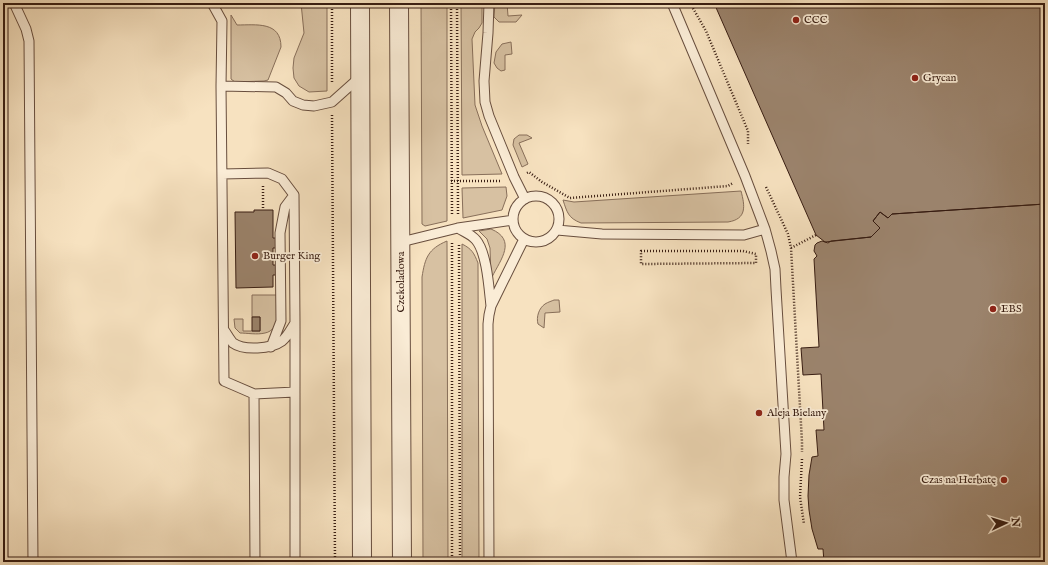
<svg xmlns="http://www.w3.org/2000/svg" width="1048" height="565" viewBox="0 0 1048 565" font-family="'IM FELL English',serif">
  <rect width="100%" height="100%" fill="#f7e2c0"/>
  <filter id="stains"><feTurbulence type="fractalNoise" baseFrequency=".005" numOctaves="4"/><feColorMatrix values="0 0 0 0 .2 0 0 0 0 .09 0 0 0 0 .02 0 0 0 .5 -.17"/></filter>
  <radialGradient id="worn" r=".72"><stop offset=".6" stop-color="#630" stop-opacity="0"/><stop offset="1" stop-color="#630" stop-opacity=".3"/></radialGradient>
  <!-- green -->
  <path fill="#d7c1a2" stroke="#886f5a" d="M 301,3 L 327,3 L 327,91 L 309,92 L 299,86 L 294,78 L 293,68 L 294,58 L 304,33 Z
    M 421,3 L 447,3 L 447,221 L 425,226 L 422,224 Z
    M 461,3 L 482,3 L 482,23 L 479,28 L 475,32 L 472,39 L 475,105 L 482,126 L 502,174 L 462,175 Z
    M 495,3 L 507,3 L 508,16 L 522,15 L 516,22 L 499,22 L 494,17 Z
    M 231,15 L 237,25 C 256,25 281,21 281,47 L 268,80 L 264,81 L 235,82 L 231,79 Z
    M 511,42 L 512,54 L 505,55 L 505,70 L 501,71 L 497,68 L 494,63 L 496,52 L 502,44 Z
    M 519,135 L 527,135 L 532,138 L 519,143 L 528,164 L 522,167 L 513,145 L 514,139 Z
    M 506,187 L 507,196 L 502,210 L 463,218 L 462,188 Z
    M 741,191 C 745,206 747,219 728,222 L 581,223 C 568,218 567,212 563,200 L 574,202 Z
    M 491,229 C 517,240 501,259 492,277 L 491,276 L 490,248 L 487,239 L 479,231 Z
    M 447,241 L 448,562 L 423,562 L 422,277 C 425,258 428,249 447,241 Z
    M 462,244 C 472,249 474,253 478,263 L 479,562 L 462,562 Z
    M 252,295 L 277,295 C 277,307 281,330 265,333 C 257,335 247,333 240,333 L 235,328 L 234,319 L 243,319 L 243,331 L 260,331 L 260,317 L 252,317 Z
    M 554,300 L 559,300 L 560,312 L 545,313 L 544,328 L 538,324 C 536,317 539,308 545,304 C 548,302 552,301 554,300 Z"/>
  <!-- building -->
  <path fill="#9b836c" stroke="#381d12" d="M 714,3 L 1045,3 L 1045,204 L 892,214 L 888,218 L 880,212 L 873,221 L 880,228 L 871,237 L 825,242 L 816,235 Z
    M 1045,204 L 1045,562 L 824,562 L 823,549 L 818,549 L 812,529 L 809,510 L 808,496 L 809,475 L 812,457 L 818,456 L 816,430 L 824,430 L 821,374 L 803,375 L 801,348 L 819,347 L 814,259 L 817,256 L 814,251 L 815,245 L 817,243 L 822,241 L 828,243 L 831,241 L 871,237 L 880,228 L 873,221 L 880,212 L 888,218 L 892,214 Z
    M 254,210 L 273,210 L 273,238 L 277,238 L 277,248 L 273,248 L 273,265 L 277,265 L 277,275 L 273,275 L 273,287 L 236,288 L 235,212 L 254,212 Z
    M 252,317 L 260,317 L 260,331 L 252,331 Z"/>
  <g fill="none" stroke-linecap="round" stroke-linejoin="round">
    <defs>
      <path id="lane" d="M 14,3 L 26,29 L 29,41 L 33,562
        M 212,3 L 222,21 L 221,86 L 224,381 L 254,394 L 255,562
        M 489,3 L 488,33 L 484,81 L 485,102 L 489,116 L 514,177 L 525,199
        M 672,3 L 745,176 L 765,229 L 771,251 L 775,269 L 776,289 L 786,454 L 784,477 L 784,500 L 792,562
        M 221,86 L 276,87 L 286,93 L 293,101 L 303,105 L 314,106 L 332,102 L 360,77
        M 222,174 L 268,173 L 282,179 L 294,195 L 295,322 L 295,562
        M513 219a23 23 0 1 1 46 0a23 23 0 1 1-46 0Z
        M 458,228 C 464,232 471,234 476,240 C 487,253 489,289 491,306
        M 557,230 L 602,234 L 744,235 L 765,229
        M 401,242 L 458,228 L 513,220
        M 224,330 C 227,334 230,340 233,343 C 244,351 271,349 282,341 C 288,336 291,329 295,323
        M 271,347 L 281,321 L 280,233 L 285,207 L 294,195
        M 254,394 L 295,392
        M 489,562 L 488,324 L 489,315 L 491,306 L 524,239"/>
      <path id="street" d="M 360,3 L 362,562
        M 399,3 L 402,562"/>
    </defs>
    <!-- lane casing -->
    <use href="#lane" stroke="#684e3e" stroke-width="11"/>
    <!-- street casing -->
    <use href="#street" stroke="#684e3e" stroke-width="20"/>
    <!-- path -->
    <path stroke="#381d12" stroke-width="2.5" stroke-dasharray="1 2" stroke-linecap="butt" d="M 332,3 L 332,82
      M 451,3 L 452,214
      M 457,3 L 458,214
      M 690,3 L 706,31 L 748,131 L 748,144
      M 332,115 L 335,562
      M 527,173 L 529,172 L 542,182 L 570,198 L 728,186 L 733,183
      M 451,181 L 501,181
      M 263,186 L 263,210
      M 766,187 L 788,234 L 791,248 L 802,442 L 802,452
      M 452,243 L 452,562
      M 459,245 L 460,562
      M 791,248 L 816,235
      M 641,251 L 743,251 L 756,254 L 756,263 L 641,264 Z
      M 802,459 L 800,497 L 804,524"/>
    <!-- lane -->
    <use href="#lane" stroke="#faecd6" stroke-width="9"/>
    <!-- street -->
    <use href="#street" stroke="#faecd6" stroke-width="18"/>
  </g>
  <!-- markers -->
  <g fill="#8f2418" stroke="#faecd6" stroke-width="1.5">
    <circle cx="796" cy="20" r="4"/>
    <circle cx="915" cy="78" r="4"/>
    <circle cx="255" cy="256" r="4"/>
    <circle cx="993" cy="309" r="4"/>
    <circle cx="759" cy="413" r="4"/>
    <circle cx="1004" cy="480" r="4"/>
  </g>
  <g text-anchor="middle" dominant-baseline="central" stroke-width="3.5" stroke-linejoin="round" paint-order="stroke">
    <!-- poi labels -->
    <g font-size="11" fill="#381d12" stroke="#faecd6" text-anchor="start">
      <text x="804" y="20">CCC</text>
      <text x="923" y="78">Grycan</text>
      <text x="263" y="256">Burger King</text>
      <text x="1001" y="309">EBS</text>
      <text x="767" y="413">Aleja Bielany</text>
      <text x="996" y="480" text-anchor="end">Czas na Herbatę</text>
    </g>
    <!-- street labels -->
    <g font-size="11" fill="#381d12" stroke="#faecd6">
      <text transform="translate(401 282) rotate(-90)">Czekoladowa</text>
    </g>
  </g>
  <!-- margin -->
  <rect width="1048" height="565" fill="none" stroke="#f7e2c0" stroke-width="16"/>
  <rect x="4" y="4" width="1040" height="557" fill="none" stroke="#381d12" stroke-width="2"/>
  <rect x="8" y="8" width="1032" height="549" fill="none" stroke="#381d12"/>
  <!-- north arrow -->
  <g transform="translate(1006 523) rotate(86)" stroke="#faecd6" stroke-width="3" paint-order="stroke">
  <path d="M0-3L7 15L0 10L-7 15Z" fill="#381d12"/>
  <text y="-6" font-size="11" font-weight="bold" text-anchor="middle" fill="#381d12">N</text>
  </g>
  <rect width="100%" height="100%" filter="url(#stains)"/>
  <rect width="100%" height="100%" fill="url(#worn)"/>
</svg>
